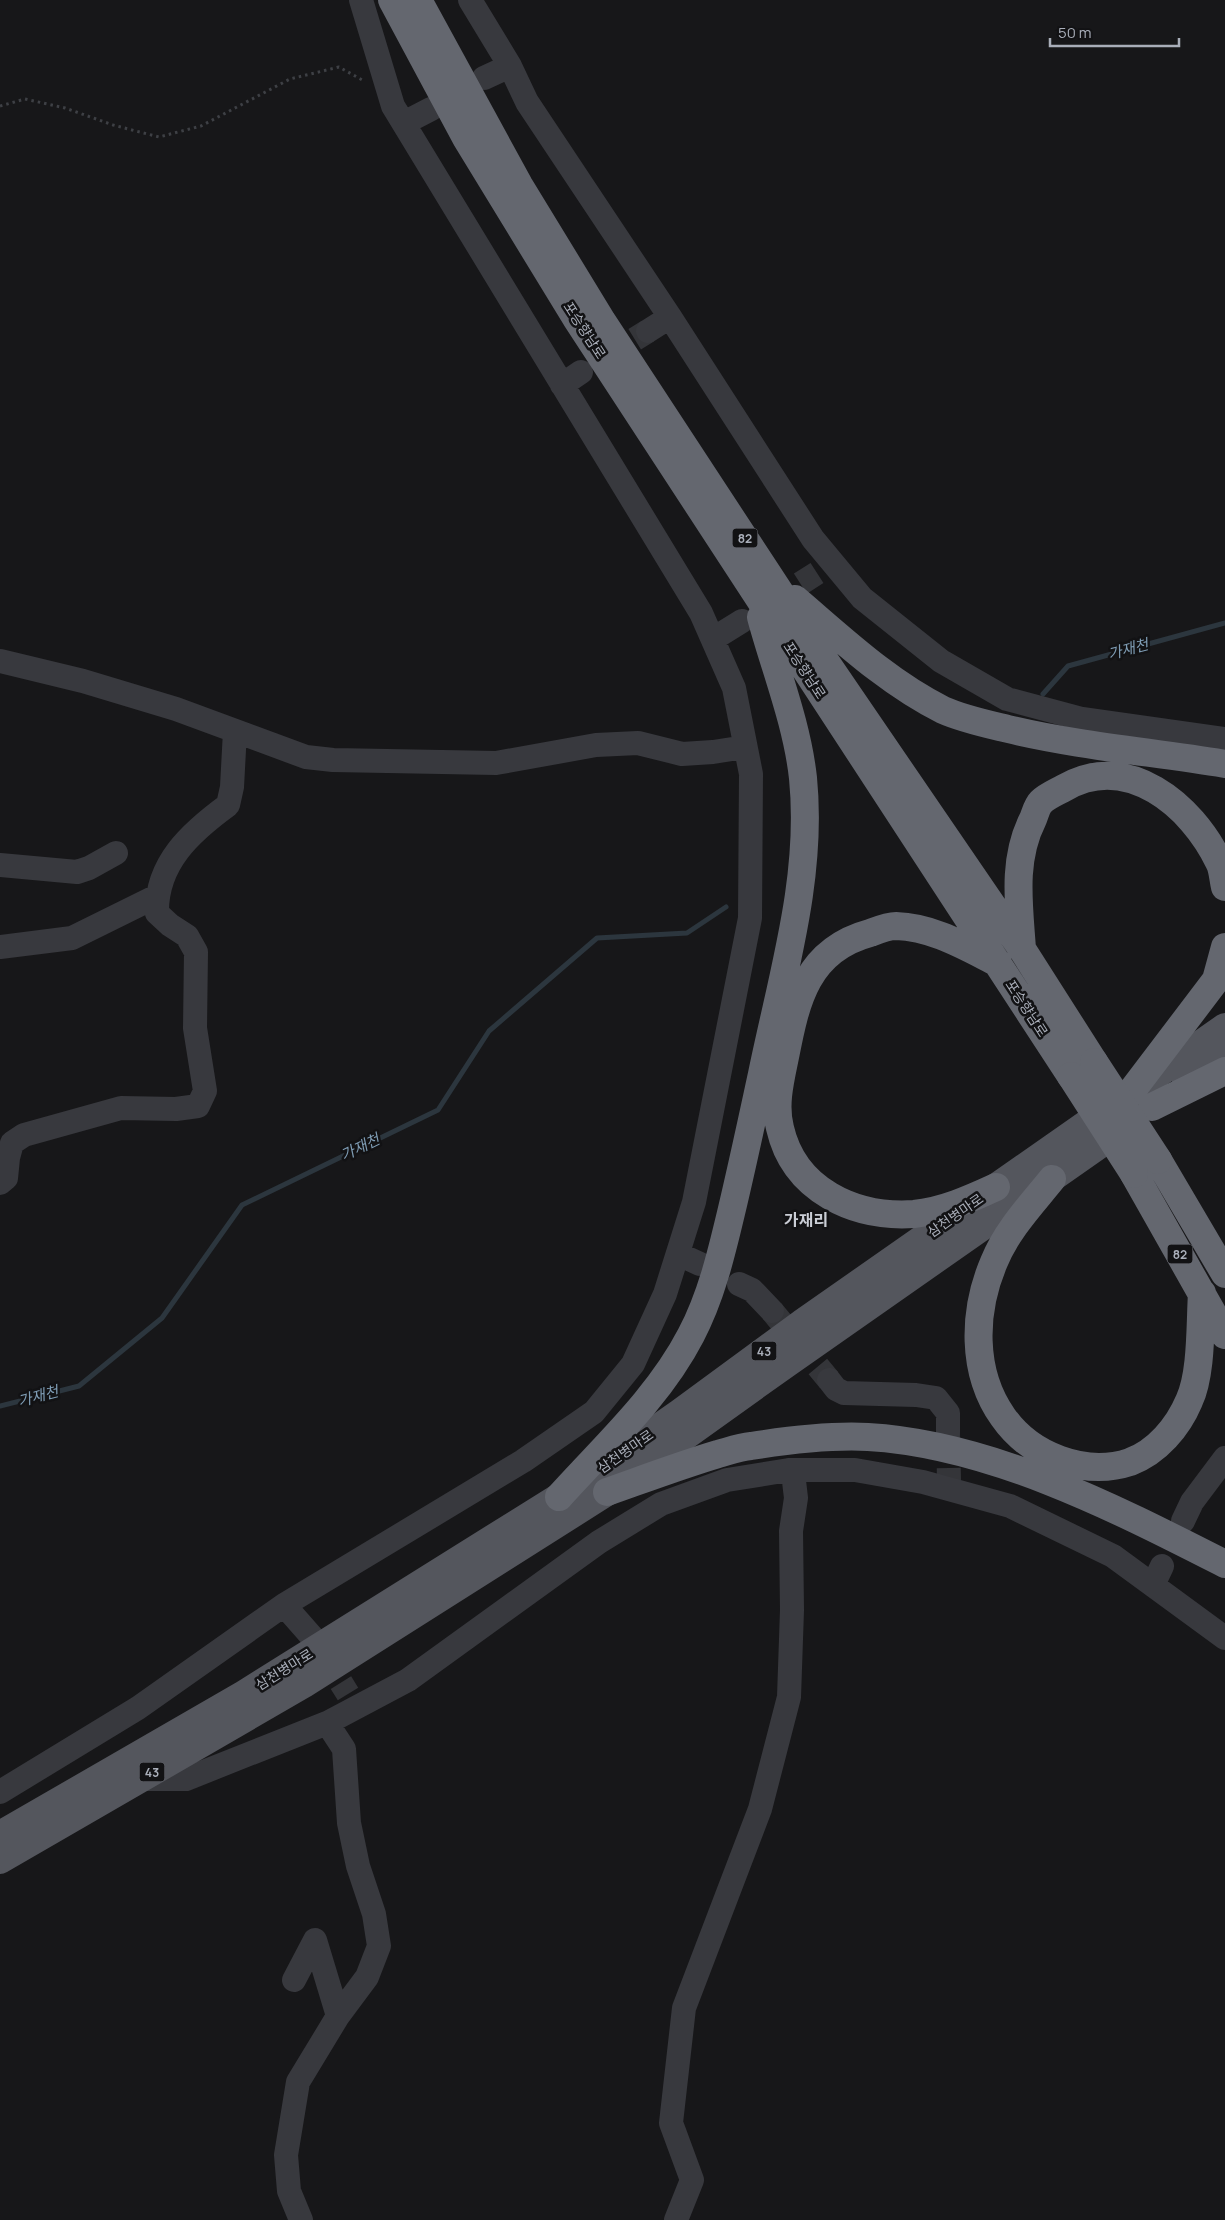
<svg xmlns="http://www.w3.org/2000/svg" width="1225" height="2220" viewBox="0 0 1225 2220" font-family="Manrope,'Noto Sans KR',sans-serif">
  <rect width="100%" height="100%" fill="#171719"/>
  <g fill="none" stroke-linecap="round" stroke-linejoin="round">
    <!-- stream -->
    <path stroke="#2c363e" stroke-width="5" d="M 1043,694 L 1068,666 L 1225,623
      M 0,1406 L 79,1386 L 162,1318 L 242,1205 L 438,1110 L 489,1031 L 597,938 L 687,933 L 726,907"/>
    <!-- minor-tunnel -->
    <path stroke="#343539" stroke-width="24" stroke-dasharray="24 12" stroke-linecap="butt" d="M 604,358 L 648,331
      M 770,603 L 817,573
      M 772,1311 L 829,1380
      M 948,1432 L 949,1481
      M 322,1652 L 348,1694"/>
    <!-- path -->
    <path stroke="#3e4045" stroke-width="3" stroke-dasharray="2.5 4" stroke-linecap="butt" d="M 0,106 L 25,99 L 65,108 L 113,125 L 159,137 L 201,126 L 290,79 L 339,67 L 364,81"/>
    <!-- minor -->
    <path stroke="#38393e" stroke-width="24" d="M 470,0 L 510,66 L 527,102 L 670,317 L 813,539 L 862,598 L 941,661 L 1007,699 L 1082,719 L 1225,739
      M 484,78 L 510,66
      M 404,123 L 431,109
      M 648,331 L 670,317
      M 562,385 L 581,372
      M 713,639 L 742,621
      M 0,661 L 83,681 L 176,709 L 306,757 L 333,760 L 496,763 L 596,745 L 638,743 L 682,754 L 713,752 L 745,747
      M 0,865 L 77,872 L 89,868 L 116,853
      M 0,947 L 72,938 L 157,896
      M 0,1183 L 6,1178 L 8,1158 L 12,1143 L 24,1135 L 121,1108 L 176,1109 L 198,1106 L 205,1091 L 195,1028 L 196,952 L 187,936 L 170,925 L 157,913 C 156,863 191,832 228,805 L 232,787 L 235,731
      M 678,1254 L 700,1264
      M 739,1284 L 752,1290 L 772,1311
      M 829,1380 L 836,1389 L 844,1393 L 916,1395 L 936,1398 L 948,1413 L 948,1432
      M 1183,1521 L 1192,1502 L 1225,1458
      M 1153,1585 L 1162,1566
      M 284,1605 L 313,1638
      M 327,1723 L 408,1680 L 599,1542 L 661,1504 L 727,1480 L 789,1470 L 855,1470 L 923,1482 L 1010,1506 L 1113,1556 L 1225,1638
      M 139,1779 L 186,1779 L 327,1723 L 344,1749 L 349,1823 L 358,1866 L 374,1914 L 379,1946 L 367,1977 L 338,2016 L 315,1940 L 294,1980
      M 0,1792 L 138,1708 L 284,1605 L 523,1461 L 594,1412 L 633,1364 L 665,1294 L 694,1202 L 750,918 L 751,774 L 734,688 L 701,613 L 393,106 L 361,0
      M 301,2220 L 289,2191 L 286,2155 L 298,2082 L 338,2016
      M 676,2220 L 692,2180 L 671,2123 L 684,2008 L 760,1809 L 789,1697 L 792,1610 L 791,1531 L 796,1498 L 794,1481 L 789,1470"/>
    <!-- major -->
    <path stroke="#54565d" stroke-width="28" d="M 1186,1082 L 1225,1054
      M 0,1835 L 244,1694 L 559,1497 L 678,1414 L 802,1323 L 1225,1027
      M 0,1860 L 304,1684 L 607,1492 L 786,1364 L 1129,1124"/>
    <!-- highway -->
    <path stroke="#64676f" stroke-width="28" d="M 392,0 L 466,138 L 576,318 L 1071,1076
      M 418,0 L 519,185 L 602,321 L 819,652 L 1022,949 L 1094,1062
      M 795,599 C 842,639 887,682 943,710 C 963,719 987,724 1008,729 C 1079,746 1153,752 1225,764
      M 1022,949 C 1019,905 1012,860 1033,819 C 1035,814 1037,806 1041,802 C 1047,796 1057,792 1064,788 C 1127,751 1192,805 1219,862 C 1223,869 1223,879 1225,887
      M 1131,1092 L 1216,980 L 1225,947
      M 1152,1107 L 1225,1071
      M 1158,1160 L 1225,1274
      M 1134,1174 L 1225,1335
      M 1052,1179 C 1031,1205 1007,1230 994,1262 C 973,1311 971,1372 1003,1417 C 1030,1456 1085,1477 1130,1462 C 1157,1452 1178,1427 1189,1401 C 1202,1374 1200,1323 1202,1293
      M 996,1187 C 970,1199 943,1211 914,1214 C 854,1218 794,1190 780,1128 C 774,1105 780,1081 785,1057 C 796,1000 807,950 870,933 C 878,930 888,926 896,926 C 933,927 966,947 998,963
      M 607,1492 C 644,1479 681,1465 718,1454 C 729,1451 740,1447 751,1446 C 789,1440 830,1435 868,1437 C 991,1444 1117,1509 1225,1564
      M 559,1497 C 605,1446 659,1397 691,1335 C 711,1297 721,1255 731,1213 C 742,1167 752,1120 762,1074 C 782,976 813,878 803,778 C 797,723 775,669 761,617"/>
    <!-- highway-bridge -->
    <path stroke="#64676f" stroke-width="28" d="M 1094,1062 L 1158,1160
      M 1071,1076 L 1134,1174"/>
  </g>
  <g text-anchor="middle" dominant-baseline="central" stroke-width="5" stroke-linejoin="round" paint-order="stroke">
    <!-- shield labels -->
    <g fill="#121214" stroke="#7c7f88" stroke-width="1">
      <rect x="732.5" y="528.5" width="25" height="19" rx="4"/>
      <rect x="1167.5" y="1244.5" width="25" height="19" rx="4"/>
      <rect x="751.5" y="1341.5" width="25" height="19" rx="4"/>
      <rect x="139.5" y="1762.5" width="25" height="19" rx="4"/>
    </g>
    <g font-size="12" font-weight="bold" fill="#a9aeb9">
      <text x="745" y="538">82</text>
      <text x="1180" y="1254">82</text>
      <text x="764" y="1351">43</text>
      <text x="152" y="1772">43</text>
    </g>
    <!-- street labels -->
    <g font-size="14" fill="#a9aeb9" stroke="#121214">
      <text transform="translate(585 330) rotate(57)">포승향남로</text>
      <text transform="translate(805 670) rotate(57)">포승향남로</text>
      <text transform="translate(1027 1008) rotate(57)">포승향남로</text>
      <text transform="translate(955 1215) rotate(-35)">삼천병마로</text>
      <text transform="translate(625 1451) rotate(-35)">삼천병마로</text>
      <text transform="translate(284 1669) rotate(-32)">삼천병마로</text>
    </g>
    <!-- water labels -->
    <g font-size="15" font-style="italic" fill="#7f9db5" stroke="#121214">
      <text transform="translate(1128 649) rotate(-15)">가재천</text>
      <text transform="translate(360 1147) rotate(-26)">가재천</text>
      <text transform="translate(38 1396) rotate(-15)">가재천</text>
    </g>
    <!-- quarter labels -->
    <g font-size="16" font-weight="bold" fill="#cacdd5" stroke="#121214">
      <text x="806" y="1220">가재리</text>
    </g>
  </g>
  <!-- scale -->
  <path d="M1050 38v8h129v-8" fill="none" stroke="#a9aeb9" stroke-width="2.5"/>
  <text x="1058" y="38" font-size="15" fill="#a9aeb9" stroke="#121214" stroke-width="4" paint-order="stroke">50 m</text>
</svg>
